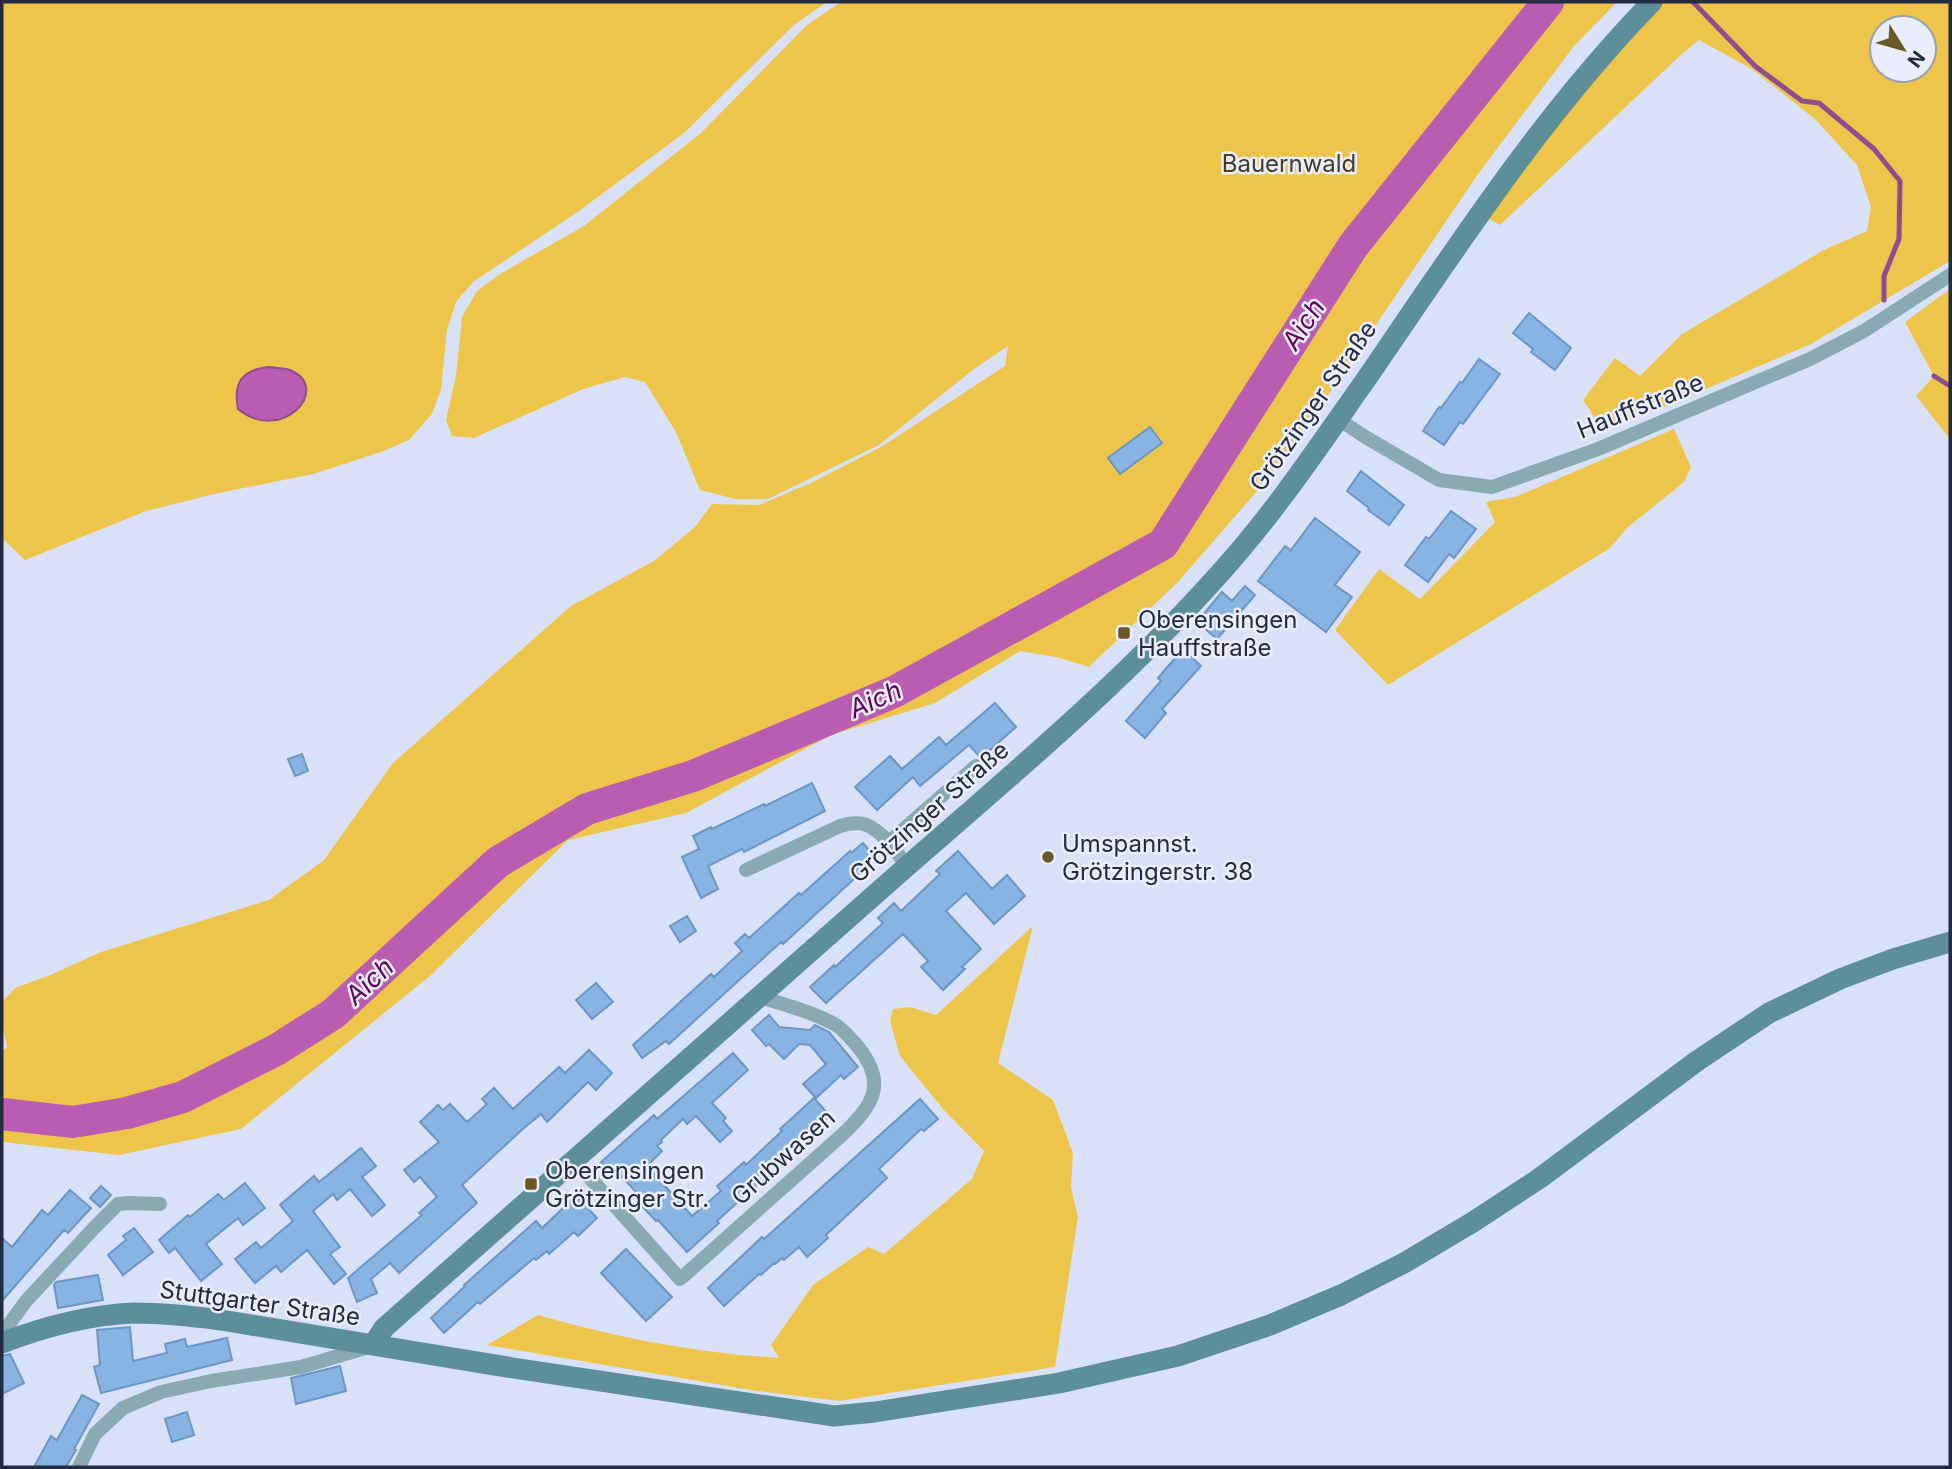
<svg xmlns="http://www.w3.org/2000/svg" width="1952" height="1469" viewBox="0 0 1952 1469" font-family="Inter,sans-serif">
  <rect width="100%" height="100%" fill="#d9e1f8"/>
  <!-- green -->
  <path fill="#edc54b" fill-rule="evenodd" d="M 2,2 L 827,2 L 794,25 L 684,133 L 579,211 L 473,282 L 456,302 L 447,330 L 441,389 L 432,414 L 409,440 L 381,452 L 313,474 L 214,494 L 146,511 L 25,560 L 2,538 Z
    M 841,2 L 1617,2 L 1574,46 L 1478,174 L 1338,381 L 1270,476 L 1178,582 L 1089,667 L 1060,658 L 1020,651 L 935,703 L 831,735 L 686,813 L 568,840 L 431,975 L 241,1129 L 119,1155 L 2,1142 L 2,1122 L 9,1121 L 9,1114 L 2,1111 L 2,1050 L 7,1048 L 2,1021 L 2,1002 L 15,988 L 48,976 L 101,952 L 269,900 L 324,860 L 393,763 L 571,606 L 654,561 L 695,527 L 712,504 L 759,505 L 811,483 L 881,447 L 1005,366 L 1008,346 L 974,369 L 879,445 L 768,499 L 735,499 L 700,490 L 676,432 L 645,382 L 625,377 L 583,389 L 474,438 L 452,436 L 446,420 L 456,376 L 462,317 L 477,291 L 500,274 L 584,226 L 701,133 L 807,25 Z
    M 1664,2 L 1950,2 L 1950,261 L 1811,344 L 1666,406 L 1603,430 L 1583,400 L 1615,358 L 1640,376 L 1682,334 L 1824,250 L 1867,231 L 1871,207 L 1857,165 L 1816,120 L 1752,69 L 1699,40 L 1682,54 L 1500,225 L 1489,219 L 1535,151 L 1624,43 ZM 1882,28 L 1924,28 L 1924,70 L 1882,70 Z
    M 1950,289 L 1950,439 L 1916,396 L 1934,376 L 1905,322 Z
    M 1674,429 L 1691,467 L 1684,482 L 1628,527 L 1610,548 L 1388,685 L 1335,630 L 1379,569 L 1420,599 L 1495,522 L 1486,502 L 1515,497 Z
    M 1033,926 L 998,1063 L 1053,1100 L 1073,1153 L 1071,1187 L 1078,1217 L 1055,1367 L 839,1401 L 757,1391 L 487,1345 L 538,1315 C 617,1338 697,1353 779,1358 L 771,1345 L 813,1285 L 868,1247 L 884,1254 L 972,1179 L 984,1151 L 943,1109 L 900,1056 L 890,1021 L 893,1009 L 910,1007 L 936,1015 Z"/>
  <!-- water -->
  <path fill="#ba5cb1" stroke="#8d4d8f" stroke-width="2" d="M 268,367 C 275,368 284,368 290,370 C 333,388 282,445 238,409 C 233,382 242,370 268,367 Z"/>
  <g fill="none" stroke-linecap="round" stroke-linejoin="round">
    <!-- stream -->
    <path stroke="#8d4d8f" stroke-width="5" d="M 1693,2 L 1755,66 L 1802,101 L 1819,103 L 1874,149 L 1900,181 L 1899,239 L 1884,276 L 1884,300
      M 1934,376 L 1950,386"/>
    <!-- river -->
    <path stroke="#ba5cb1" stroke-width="32" d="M 2,1114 L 73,1122 L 127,1113 L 183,1097 L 276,1050 L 333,1014 L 498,862 L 587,809 L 693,776 L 894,692 L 1163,544 L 1353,246 L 1548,2"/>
  </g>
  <!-- building -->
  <path fill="#88b4e3" stroke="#6c96c4" stroke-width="2" d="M 1529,313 L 1571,348 L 1555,370 L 1531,352 L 1533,349 L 1513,333 Z
    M 1479,359 L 1500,374 L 1463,424 L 1460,422 L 1444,445 L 1423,431 L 1439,407 L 1441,408 L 1460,382 L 1462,383 Z
    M 1150,427 L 1162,443 L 1120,474 L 1108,458 Z
    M 1361,471 L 1404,505 L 1389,525 L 1368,510 L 1369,508 L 1347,491 Z
    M 1451,511 L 1476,529 L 1454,558 L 1449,554 L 1428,582 L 1405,565 L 1426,537 L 1429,539 Z
    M 1315,518 L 1360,552 L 1335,585 L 1352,597 L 1326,632 L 1258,581 L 1285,546 L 1291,550 Z
    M 1245,586 L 1255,595 L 1217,639 L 1197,622 L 1222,592 L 1232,601 Z
    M 1183,649 L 1201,666 L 1162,709 L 1166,713 L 1145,738 L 1126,721 L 1161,681 L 1158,678 Z
    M 995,703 L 1016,727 L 981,758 L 969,745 L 920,786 L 913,777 L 877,810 L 855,787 L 890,756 L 902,769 L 939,737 L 946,745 Z
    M 302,754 L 308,771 L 295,776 L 288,759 Z
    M 812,783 L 825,811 L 744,852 L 742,849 L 708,866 L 718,889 L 701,898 L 682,857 L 699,849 L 693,836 L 711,827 L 712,829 L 764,804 L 765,806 Z
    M 863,843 L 874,856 L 863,866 L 866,868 L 783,944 L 781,942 L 669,1044 L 666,1041 L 642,1058 L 633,1045 L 711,974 L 714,977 L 742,951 L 735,943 L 745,934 L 749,938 L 799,893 L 801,895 L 850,851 L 851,853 Z
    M 958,851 L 992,889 L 1007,875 L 1025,896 L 994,924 L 966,893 L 946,911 L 981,949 L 962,967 L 965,969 L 943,990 L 921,967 L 928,961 L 903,934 L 826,1003 L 810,987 L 834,965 L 835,967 L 883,923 L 878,918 L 894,903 L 901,911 L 940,874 L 936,871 Z
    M 687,916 L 696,931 L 680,942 L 670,926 Z
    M 596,983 L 613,1002 L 592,1019 L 576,1000 Z
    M 769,1015 L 779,1027 L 810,1030 L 815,1025 L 829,1032 L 858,1067 L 844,1079 L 841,1075 L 816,1098 L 803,1084 L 826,1064 L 810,1045 L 799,1044 L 784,1059 L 769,1044 L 766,1046 L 752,1030 Z
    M 589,1050 L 612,1073 L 596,1090 L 588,1082 L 547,1122 L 541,1114 L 524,1128 L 462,1185 L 477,1203 L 399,1273 L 390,1263 L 371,1279 L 377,1293 L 357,1302 L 348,1278 L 422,1215 L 419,1213 L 437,1197 L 420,1177 L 414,1182 L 404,1170 L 439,1142 L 420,1122 L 438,1105 L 443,1110 L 450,1104 L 467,1122 L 487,1104 L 482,1099 L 494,1088 L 513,1109 L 559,1067 L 565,1073 Z
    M 733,1053 L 748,1070 L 712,1103 L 726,1118 L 723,1121 L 732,1131 L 720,1142 L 696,1116 L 687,1124 L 683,1119 L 661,1140 L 662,1142 L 657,1146 L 662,1151 L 647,1166 L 692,1216 L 721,1191 L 717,1186 L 744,1162 L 746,1165 L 782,1131 L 780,1129 L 814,1098 L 830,1116 L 796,1147 L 793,1143 L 757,1176 L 761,1181 L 717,1221 L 719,1223 L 687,1252 L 658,1220 L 656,1221 L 639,1203 L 643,1199 L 621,1176 L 617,1179 L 601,1162 L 654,1115 L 657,1119 Z
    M 920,1099 L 938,1119 L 924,1131 L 921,1129 L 879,1169 L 887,1178 L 826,1235 L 828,1238 L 807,1257 L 799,1247 L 784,1260 L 782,1258 L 775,1264 L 774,1263 L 761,1275 L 759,1274 L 724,1306 L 708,1288 L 762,1237 L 764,1239 Z
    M 361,1148 L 376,1166 L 362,1177 L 385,1205 L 372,1216 L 350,1189 L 337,1200 L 333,1194 L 313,1211 L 340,1247 L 330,1254 L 346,1274 L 334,1284 L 307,1250 L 281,1272 L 276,1266 L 255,1283 L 235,1259 L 256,1242 L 261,1248 L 293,1221 L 280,1205 L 314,1176 L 319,1182 Z
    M 245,1183 L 265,1208 L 243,1225 L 238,1218 L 206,1244 L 222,1264 L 201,1281 L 175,1248 L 169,1253 L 159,1240 L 188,1215 L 190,1217 L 218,1194 L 224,1200 Z
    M 101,1186 L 111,1195 L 100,1207 L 90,1198 Z
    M 70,1190 L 91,1208 L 68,1233 L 64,1230 L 2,1301 L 2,1238 L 12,1247 L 42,1210 L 48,1215 Z
    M 576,1196 L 597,1218 L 578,1236 L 574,1232 L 549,1254 L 547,1251 L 536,1260 L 534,1258 L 480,1304 L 478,1302 L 444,1333 L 431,1318 L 465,1286 L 464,1285 L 536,1221 L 542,1228 Z
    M 134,1228 L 153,1252 L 123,1275 L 108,1255 L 126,1240 L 123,1236 Z
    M 626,1249 L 672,1297 L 646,1321 L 601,1273 Z
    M 98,1275 L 103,1300 L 58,1308 L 54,1285 L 56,1282 Z
    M 130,1327 L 133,1361 L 167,1353 L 165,1344 L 185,1339 L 187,1347 L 227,1338 L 232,1360 L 101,1393 L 94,1367 L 100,1365 L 97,1330 Z
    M 10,1354 L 24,1383 L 2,1394 L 2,1356 Z
    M 340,1366 L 346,1391 L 296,1404 L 291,1378 Z
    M 82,1395 L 99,1404 L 74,1449 L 76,1450 L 66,1467 L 34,1467 L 51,1436 L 57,1440 Z
    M 187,1412 L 194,1435 L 172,1442 L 165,1419 Z"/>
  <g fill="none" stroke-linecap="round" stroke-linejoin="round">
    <!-- street -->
    <path stroke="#89aab1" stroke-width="14" d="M 1338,419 L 1367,438 L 1439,480 L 1492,487 L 1598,449 L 1810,359 L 1864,331 L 1950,275
      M 907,866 L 889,842 L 976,766
      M 746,870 L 840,826 C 863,819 872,825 889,842
      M 574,1160 L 680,1279 L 687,1273 L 842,1135 C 872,1106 888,1085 859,1048 C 852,1040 845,1031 836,1025 C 813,1012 785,1005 760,997
      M 2,1334 L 26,1301 L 94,1228 L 118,1204 L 129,1203 L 160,1204
      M 79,1467 L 95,1434 L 123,1408 L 161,1392 L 211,1381 L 301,1367 L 369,1347"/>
    <!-- secondary -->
    <path stroke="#5c8f99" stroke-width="21" d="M 2,1343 C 43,1327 90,1315 134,1313 C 163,1313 192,1316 221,1320 L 513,1368 L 834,1416 L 875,1412 L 1059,1383 L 1178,1356 L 1270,1325 L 1341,1295 L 1404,1263 L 1473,1222 L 1540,1178 L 1697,1061 L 1769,1013 L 1840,979 L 1893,959 L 1950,942
      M 373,1345 L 384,1328 C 557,1174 731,1021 905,868 C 1014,773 1126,679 1222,571 C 1276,511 1321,443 1367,378 C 1456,248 1542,115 1652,2"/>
  </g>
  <!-- markers -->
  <g fill="#6a5927" stroke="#eaeefa" stroke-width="2.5">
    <rect x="1117" y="626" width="14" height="14" rx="3.5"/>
    <circle cx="1048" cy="857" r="7"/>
    <rect x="524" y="1177" width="14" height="14" rx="3.5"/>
  </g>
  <g text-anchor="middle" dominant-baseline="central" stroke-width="5" stroke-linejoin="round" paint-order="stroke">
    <!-- park labels -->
    <g font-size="24" fill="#453c25" stroke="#eaeefa">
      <text x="1289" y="163">Bauernwald</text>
    </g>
    <!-- street labels -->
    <g font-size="24" fill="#242a40" stroke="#eaeefa">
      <text transform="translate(1313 406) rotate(-55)">Grötzinger Straße</text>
      <text transform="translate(1640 406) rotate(-22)">Hauffstraße</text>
      <text transform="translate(929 812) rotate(-41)">Grötzinger Straße</text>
      <text transform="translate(783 1157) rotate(-42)">Grubwasen</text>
      <text transform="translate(260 1303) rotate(8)">Stuttgarter Straße</text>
    </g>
    <!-- poi labels -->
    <g font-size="24" fill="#242a40" stroke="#eaeefa" text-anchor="start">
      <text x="1138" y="619">Oberensingen<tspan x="1138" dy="28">Hauffstraße</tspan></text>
      <text x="1062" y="843">Umspannst.<tspan x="1062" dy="28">Grötzingerstr. 38</tspan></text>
      <text x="545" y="1170">Oberensingen<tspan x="545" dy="28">Grötzinger Str.</tspan></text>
    </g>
    <!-- water labels -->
    <g font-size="26" font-style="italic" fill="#60025b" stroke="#eaeefa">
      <text transform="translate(1303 324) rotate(-57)">Aich</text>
      <text transform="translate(875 699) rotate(-24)">Aich</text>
      <text transform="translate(369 981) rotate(-43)">Aich</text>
    </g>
  </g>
  <!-- border -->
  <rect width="1952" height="1469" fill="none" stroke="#242a40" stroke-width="7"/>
  <!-- north arrow -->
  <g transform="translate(1903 49) rotate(127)"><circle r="33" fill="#eaeefa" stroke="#9ba0b0" stroke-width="2"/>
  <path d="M0-5L12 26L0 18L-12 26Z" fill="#6a5927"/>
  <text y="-10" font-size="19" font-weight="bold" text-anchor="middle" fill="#242a40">N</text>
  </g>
</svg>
